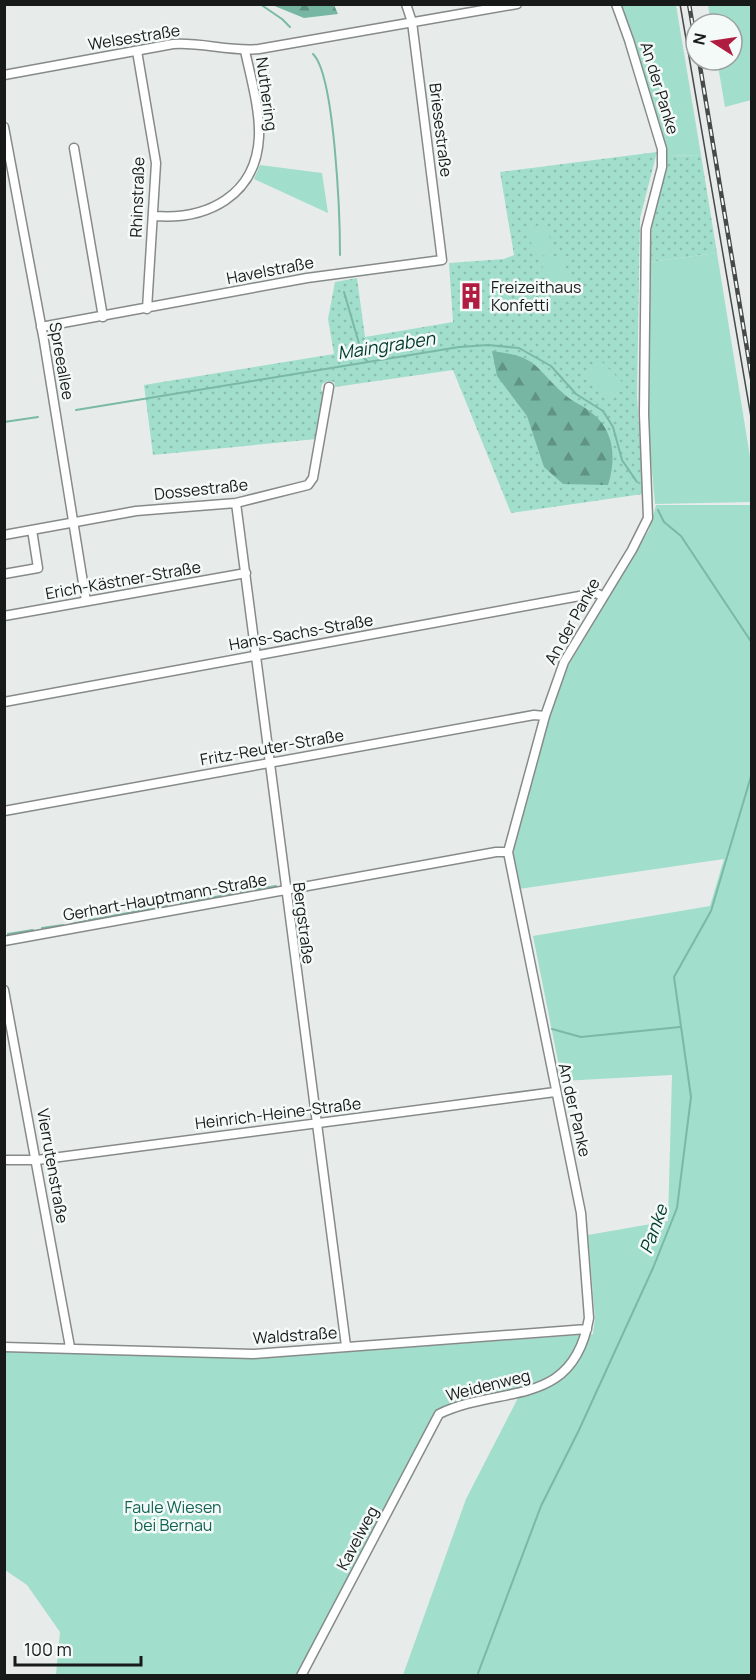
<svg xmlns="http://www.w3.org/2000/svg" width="756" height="1680" viewBox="0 0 756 1680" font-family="Manrope,sans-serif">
  <defs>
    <pattern id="grass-dots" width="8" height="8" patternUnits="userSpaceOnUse" patternTransform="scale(1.5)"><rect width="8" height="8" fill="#a1decb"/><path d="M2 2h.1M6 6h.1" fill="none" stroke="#8abeae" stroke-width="1.8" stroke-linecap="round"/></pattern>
    <pattern id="forest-firs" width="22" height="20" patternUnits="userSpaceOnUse" patternTransform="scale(1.5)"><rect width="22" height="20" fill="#77b6a3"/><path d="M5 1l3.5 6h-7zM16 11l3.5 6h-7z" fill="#619384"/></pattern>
  </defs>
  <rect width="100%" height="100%" fill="#e7ecea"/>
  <!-- grass -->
  <path fill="url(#grass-dots)" d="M 657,152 L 640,218 L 637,396 L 643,494 L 511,513 L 453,370 L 335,387 L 334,382 L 328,381 L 322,384 L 321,390 L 325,396 L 316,439 L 153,455 L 144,385 L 334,354 L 328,319 L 335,282 L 357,278 L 365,337 L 453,322 L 449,263 L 504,259 L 514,255 L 500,172 Z
    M 701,155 L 717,253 L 650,262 L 653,207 L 667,156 Z"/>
  <!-- forest -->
  <path fill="url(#forest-firs)" d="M 272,5 L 334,5 L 338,14 L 304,18 Z
    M 492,351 C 540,357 533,367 565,395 C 573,402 584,406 592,413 C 615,431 616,460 608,485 L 563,484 L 544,467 L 527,416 L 497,376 Z"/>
  <!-- green -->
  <path fill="#a1decb" d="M 617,5 L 676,5 L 701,155 L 667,156 L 665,141 Z
    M 708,5 L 751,5 L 751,100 L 725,107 L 717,60 L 732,60 L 732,24 L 711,24 Z
    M 260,165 L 322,173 L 328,213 L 254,179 Z
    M 544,223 L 555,251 L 537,258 L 526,230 Z
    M 717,253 L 751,463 L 751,502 L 655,504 L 647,415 L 650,262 Z
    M 562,255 L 575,295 L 555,302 L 541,262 Z
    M 602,362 L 624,384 L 610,397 L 588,376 Z
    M 656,505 L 751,505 L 751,1675 L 403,1675 L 466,1499 L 518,1398 L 517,1390 L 458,1401 L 438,1411 L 296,1675 L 56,1675 L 60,1632 L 27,1585 L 5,1570 L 5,1350 L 253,1359 L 593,1334 L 595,1318 L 588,1235 L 668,1221 L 672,1075 L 562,1081 L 533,936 L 710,906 L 724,859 L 519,889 L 514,861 L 514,845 L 550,714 L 568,666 L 649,530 Z"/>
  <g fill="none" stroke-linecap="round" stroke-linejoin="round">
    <!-- stream -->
    <path stroke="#7ab9a6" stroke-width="2" d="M 260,4 L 282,19 L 290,27
      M 313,54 C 335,75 340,219 340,255
      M 344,292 L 363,357 L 368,362
      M 76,410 L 459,347 L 488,345 L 519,348 L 551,366 L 576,394 L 603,411 L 613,427 L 622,460 L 637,482
      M 4,422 L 38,417
      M 658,510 L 664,522 L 681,536 L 752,643
      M 241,892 L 276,886
      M 181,903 L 232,894
      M 89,920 L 167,906
      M 71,924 L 86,921
      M 42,928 L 63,925
      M 8,934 L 33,930
      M 552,1029 L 581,1037 L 680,1027
      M 477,1676 L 541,1506 L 579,1430 L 653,1268 L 677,1208 L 691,1097 L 674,977 L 711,911 L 752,773"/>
    <defs>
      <path id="minor" d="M 137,51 L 156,163 L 147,309
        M 4,75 L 173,44 C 202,42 230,52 259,49 L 517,4
        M 4,127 L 44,341 L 86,601
        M 74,148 L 103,317
        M 155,216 C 207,220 256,196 259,137 C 260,110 251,78 245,51
        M 41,327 L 307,278 L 442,260 L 412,22 L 406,4
        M 236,503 L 346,1346
        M 4,535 L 136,511 L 236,503 L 308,485 L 313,478 L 329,387
        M 4,574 L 38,568 L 32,530
        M 4,616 L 246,573
        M 4,702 L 585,595 L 596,593 L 602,596
        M 4,811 L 534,715 L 545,716
        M 4,941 L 496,852 L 508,852
        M 4,990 L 70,1347
        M 4,1160 L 37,1160 L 555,1092
        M 4,1347 L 253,1354 L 587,1329
        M 301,1676 L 439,1414 C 501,1384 573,1410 589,1318 L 581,1213 L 508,852 L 545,716 L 564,662 L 632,550 L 648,518 L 644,414 L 646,229 L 662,167 L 662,149 L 629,40 L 616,4"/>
    </defs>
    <!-- minor casing -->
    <use href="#minor" stroke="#868b89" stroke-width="11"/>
    <!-- minor -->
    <use href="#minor" stroke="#fff" stroke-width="8"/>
    <!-- tram -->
    <path stroke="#474a4a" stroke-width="1.5" d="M 680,4 L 752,423"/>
    <defs>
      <path id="rail" d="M 689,4 L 696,45
        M 699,60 L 752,379"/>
    </defs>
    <!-- rail casing -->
    <use href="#rail" stroke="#474a4a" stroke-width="4.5"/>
    <!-- rail -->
    <use href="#rail" stroke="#f4faf8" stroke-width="2" stroke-dasharray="7" stroke-linecap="butt"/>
  </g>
  <!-- icons -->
  <defs>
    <symbol id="building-bare" viewBox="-9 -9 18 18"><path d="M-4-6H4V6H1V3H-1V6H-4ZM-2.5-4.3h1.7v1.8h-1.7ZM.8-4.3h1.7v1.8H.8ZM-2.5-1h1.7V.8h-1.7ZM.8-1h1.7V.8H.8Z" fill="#b01d40" stroke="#f4faf8" stroke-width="2.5" paint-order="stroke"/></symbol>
  </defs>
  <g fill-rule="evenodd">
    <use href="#building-bare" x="452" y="277" width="38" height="38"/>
  </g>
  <g text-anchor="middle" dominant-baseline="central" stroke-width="5" stroke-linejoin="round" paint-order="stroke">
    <!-- street labels -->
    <g font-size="16" fill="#181a1a" stroke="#f4faf8">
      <text transform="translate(134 37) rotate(-9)">Welsestraße</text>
      <text transform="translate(660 88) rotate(73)">An der Panke</text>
      <text transform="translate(267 94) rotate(82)">Nuthering</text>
      <text transform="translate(441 130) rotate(83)">Briesestraße</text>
      <text transform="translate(137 197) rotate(-88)">Rhinstraße</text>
      <text transform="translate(270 270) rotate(-11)">Havelstraße</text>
      <text transform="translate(62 361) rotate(80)">Spreeallee</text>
      <text transform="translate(201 489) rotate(-6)">Dossestraße</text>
      <text transform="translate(123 580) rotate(-10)">Erich-Kästner-Straße</text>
      <text transform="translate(572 621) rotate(-61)">An der Panke</text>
      <text transform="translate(301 632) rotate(-10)">Hans-Sachs-Straße</text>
      <text transform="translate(272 747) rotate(-10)">Fritz-Reuter-Straße</text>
      <text transform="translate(165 897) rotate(-10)">Gerhart-Hauptmann-Straße</text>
      <text transform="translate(304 923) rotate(83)">Bergstraße</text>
      <text transform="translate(575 1110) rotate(77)">An der Panke</text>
      <text transform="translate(278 1113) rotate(-7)">Heinrich-Heine-Straße</text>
      <text transform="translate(53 1166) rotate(80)">Vierrutenstraße</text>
      <text transform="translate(295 1335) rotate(-4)">Waldstraße</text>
      <text transform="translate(488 1385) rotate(-14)">Weidenweg</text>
      <text transform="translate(357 1538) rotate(-62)">Kavelweg</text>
    </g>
    <!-- poi labels -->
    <g font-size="16" fill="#181a1a" stroke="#f4faf8" text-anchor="start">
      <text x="491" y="287">Freizeithaus<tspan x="491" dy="18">Konfetti</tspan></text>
    </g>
    <!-- park labels -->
    <g font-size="16" fill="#126452" stroke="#f4faf8">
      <text x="173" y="1507">Faule Wiesen<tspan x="173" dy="18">bei Bernau</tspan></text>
    </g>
    <!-- water labels -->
    <g font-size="18" font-style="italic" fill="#003a2d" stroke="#f4faf8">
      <text transform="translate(386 345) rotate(-9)">Maingraben</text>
      <text transform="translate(653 1229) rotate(-70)">Panke</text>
    </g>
  </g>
  <!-- border -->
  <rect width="756" height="1680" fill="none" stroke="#181a1a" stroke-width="12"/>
  <!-- north arrow -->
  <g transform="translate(714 42) rotate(282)"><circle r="28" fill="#f4faf8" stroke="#9ca09f" stroke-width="1.5"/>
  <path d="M0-4.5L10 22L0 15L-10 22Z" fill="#b01d40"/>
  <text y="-9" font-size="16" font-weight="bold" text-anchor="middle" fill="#181a1a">N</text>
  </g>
  <!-- scale -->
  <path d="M15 1656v9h126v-9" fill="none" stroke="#181a1a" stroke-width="3"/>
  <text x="24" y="1656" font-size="18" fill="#181a1a" stroke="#f4faf8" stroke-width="4.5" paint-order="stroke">100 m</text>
</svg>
